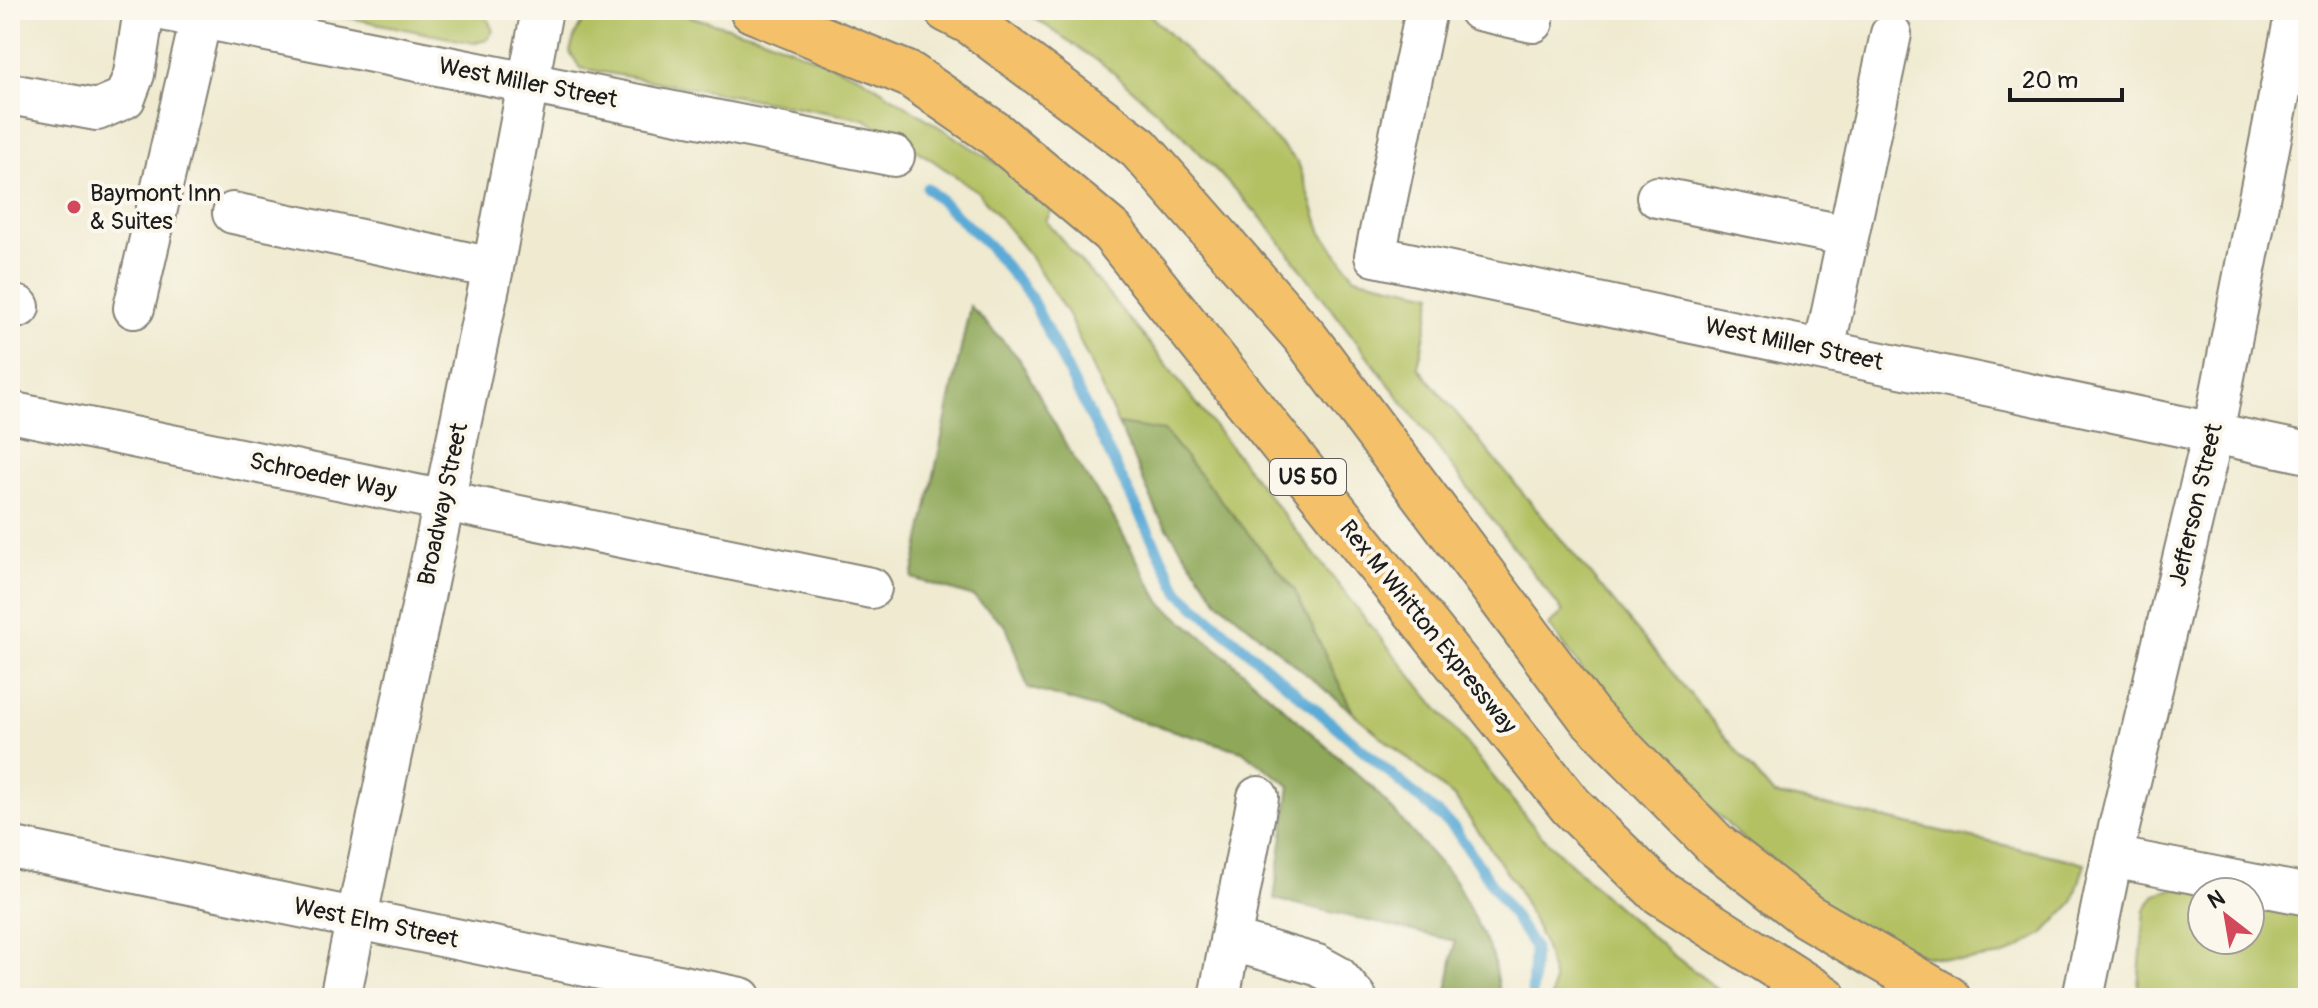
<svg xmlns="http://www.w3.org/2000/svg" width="2318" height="1008" viewBox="0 0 2318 1008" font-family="Pangolin,sans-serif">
  <rect width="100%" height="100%" fill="#fbf7ec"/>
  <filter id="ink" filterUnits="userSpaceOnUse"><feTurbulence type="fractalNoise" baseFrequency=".0125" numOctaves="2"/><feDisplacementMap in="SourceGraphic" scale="16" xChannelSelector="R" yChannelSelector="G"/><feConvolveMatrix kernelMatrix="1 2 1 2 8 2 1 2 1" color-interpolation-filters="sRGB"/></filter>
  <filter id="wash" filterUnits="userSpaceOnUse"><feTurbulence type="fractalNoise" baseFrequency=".006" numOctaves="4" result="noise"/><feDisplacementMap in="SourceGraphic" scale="32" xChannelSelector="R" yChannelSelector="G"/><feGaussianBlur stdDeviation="1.8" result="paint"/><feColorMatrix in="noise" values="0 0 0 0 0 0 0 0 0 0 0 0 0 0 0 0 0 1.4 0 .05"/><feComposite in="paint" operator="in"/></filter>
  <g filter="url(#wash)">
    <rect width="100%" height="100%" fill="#efead0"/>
    <!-- green -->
    <path fill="#b3c163" stroke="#686e40" stroke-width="2" d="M 310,10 L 480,10 L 486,15 L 493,31 L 487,40 L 474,43 Z
      M 597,10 L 667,10 L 763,37 L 861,77 L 1007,170 L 1052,210 L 1046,221 L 1146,339 L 1366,620 L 1538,832 L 1607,898 L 1672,954 L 1729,998 L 1551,998 L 1554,981 L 1543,941 L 1517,887 L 1455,798 L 1353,713 L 1294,589 L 1164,432 L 1118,424 L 1067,313 L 1028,253 L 978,192 L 932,160 L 864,119 L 580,68 L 570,52 C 574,35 580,19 597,10 Z
      M 1023,10 L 1145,10 L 1298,162 L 1322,233 L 1355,277 L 1433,294 L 1418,367 L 1773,794 L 2085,863 L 2073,902 L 2043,934 L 2004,956 L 1962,961 L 1921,955 L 1886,941 L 1839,914 L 1746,842 L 1668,767 L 1604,699 L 1549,625 L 1563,612 L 1266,223 L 1179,131 L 1108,68 Z
      M 2176,888 L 2202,893 L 2202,940 L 2250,940 L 2250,903 L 2308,915 L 2308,998 L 2143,998 L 2138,986 L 2145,910 L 2155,894 Z"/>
    <!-- forest -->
    <path fill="#8ea759" stroke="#55623a" stroke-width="2" d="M 970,306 L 1019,358 L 1070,452 L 1111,513 L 1161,603 L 1220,651 L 1374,789 L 1456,882 L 1493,956 L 1500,998 L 1446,998 L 1455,941 L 1274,899 L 1290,786 L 1242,751 L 1028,688 L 1006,626 L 974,597 L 912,578 Z
      M 1118,424 L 1164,431 L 1294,589 L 1353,713 L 1218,601 L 1159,516 Z"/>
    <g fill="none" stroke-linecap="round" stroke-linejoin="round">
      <!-- stream -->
      <path stroke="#5caad6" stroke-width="11" d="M 927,188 L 989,246 L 1030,296 L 1179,592 L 1454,828 L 1534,947 L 1532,998"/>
    </g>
  </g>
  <g filter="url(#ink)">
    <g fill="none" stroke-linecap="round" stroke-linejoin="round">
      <defs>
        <path id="minor" d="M 162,10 L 894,156
          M 1426,10 L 1375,256 L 2308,453
          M 1479,10 L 1533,22
          M 10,94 L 97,110 L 125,98 L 134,74 L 144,10
          M 1657,197 L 1848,236
          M 233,213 L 493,268
          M 10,306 L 19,307
          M 134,308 L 201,18
          M 1824,350 L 1891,34
          M 10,412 L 871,588
          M 10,847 L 741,998
          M 2112,857 L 2308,895
          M 1230,940 L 1317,965 L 1337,976 L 1356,998
          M 340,998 L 493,268 L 542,10
          M 1219,998 L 1258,797
          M 2083,998 L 2112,857 L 2213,433 L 2296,10"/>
        <path id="highway" d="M 752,10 L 910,75 L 994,133 L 1112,232 L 1571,806 L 1658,891 L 1825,998
          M 947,10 L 972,23 L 1139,148 L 1305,337 L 1590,717 L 1716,845 L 1807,916 L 1948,998"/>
      </defs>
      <!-- minor casing -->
      <use href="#minor" stroke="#868376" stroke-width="44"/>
      <!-- highway casing -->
      <use href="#highway" stroke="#868376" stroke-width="48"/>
      <!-- minor -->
      <use href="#minor" stroke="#fff" stroke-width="40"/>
      <!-- highway -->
      <use href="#highway" stroke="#f4c16a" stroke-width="44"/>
    </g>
  </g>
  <!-- markers -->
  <circle fill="#d1495b" stroke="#fbf7ec" stroke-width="3" cx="74" cy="207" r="8"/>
  <g text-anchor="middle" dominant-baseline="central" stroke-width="8" stroke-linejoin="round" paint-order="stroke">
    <!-- shield labels -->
    <rect fill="#fbf7ec" stroke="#5f5e5a" stroke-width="2" x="1270" y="459" width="76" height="36" rx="6"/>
    <g font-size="22" font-weight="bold" fill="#1c1c1c">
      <text x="1308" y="477">US 50</text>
    </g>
    <!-- street labels -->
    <g font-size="24" fill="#1c1c1c" stroke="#fbf7ec">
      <text transform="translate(528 83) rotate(11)">West Miller Street</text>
      <text transform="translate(1794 344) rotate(12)">West Miller Street</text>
      <text transform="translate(323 476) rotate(12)">Schroeder Way</text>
      <text transform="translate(443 504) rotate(-78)">Broadway Street</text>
      <text transform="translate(2196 505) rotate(-77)">Jefferson Street</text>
      <text transform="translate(1428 627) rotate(51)">Rex M Whitton Expressway</text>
      <text transform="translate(376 923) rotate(12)">West Elm Street</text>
    </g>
    <!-- poi labels -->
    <g font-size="24" fill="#1c1c1c" stroke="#fbf7ec" text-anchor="start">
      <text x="90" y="193">Baymont Inn<tspan x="90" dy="28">&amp; Suites</tspan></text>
    </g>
  </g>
  <!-- margin -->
  <rect width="2318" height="1008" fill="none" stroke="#fbf7ec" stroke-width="40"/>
  <!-- north arrow -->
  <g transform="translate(2226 916) rotate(329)"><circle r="38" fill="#fbf7ec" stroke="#a29f99" stroke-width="2"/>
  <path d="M0-6L14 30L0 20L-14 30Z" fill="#d1495b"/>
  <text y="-12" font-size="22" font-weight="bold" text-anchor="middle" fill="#1c1c1c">N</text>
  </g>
  <!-- scale -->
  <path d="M2010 88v12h112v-12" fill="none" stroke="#1c1c1c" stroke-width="4"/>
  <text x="2022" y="88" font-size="24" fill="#1c1c1c" stroke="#fbf7ec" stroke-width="6" paint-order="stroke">20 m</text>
</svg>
